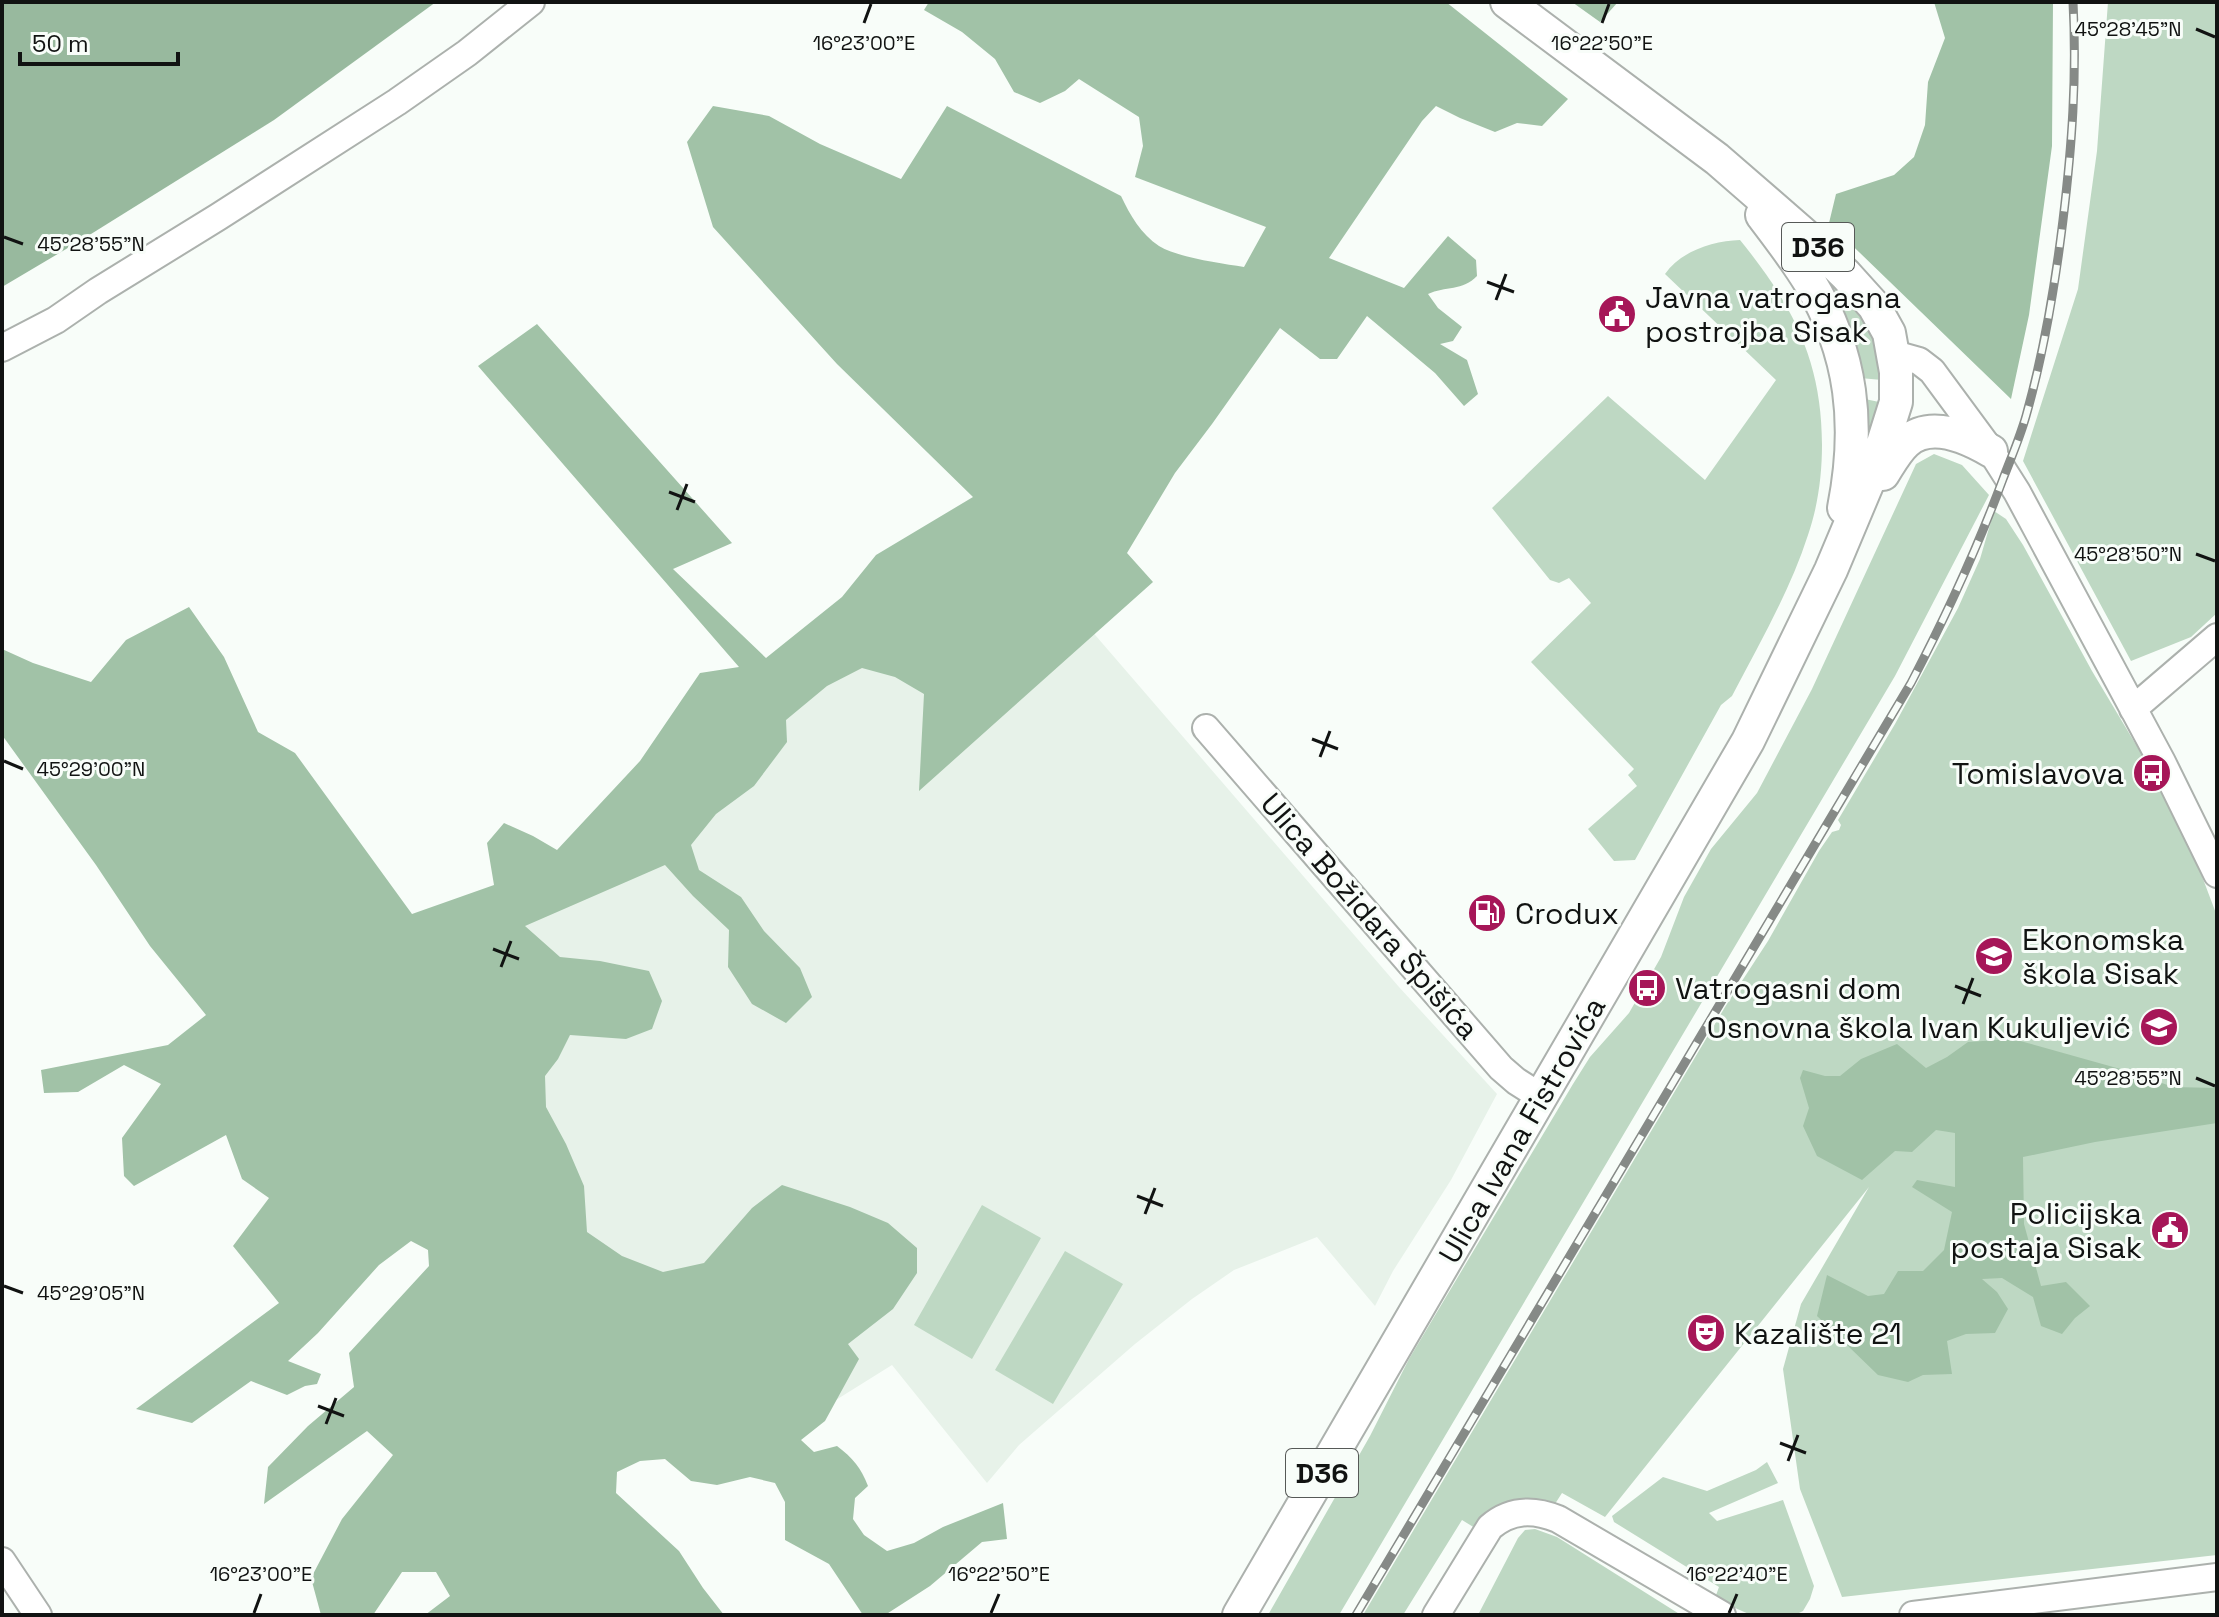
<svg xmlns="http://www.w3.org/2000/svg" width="2219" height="1617" viewBox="0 0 2219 1617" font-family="'Space Grotesk',sans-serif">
  <rect width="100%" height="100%" fill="#f8fdf9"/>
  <!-- built -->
  <path fill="#e7f2e9" d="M 1014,541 L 1399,987 L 1497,1094 L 1451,1180 L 1393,1271 L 1375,1306 L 1317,1237 L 1234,1270 L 1192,1299 L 1135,1344 L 1019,1445 L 987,1483 L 892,1365 L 775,1438 L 707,1466 L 384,978 L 766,700 Z"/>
  <!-- green -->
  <path fill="#bed8c3" d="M 2108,2 L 2217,2 L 2217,613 L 2191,637 L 2131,661 L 2023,461 L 2078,289 L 2097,151 Z
    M 1740,240 C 1792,304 1822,360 1822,445 C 1822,475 1818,506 1808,535 C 1790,591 1759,644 1732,696 L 1721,705 L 1635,860 L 1614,861 L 1588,829 L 1637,786 L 1628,775 L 1634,769 L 1531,662 L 1591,603 L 1569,578 L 1559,583 L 1550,580 L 1492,508 L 1608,396 L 1705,480 L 1776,380 L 1665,274 C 1681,251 1713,241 1740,240 Z
    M 1819,277 L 1826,277 L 1875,334 L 1882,380 L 1860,378 Z
    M 1860,398 L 1884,403 L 1870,448 L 1862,443 Z
    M 1934,454 L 1962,465 L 1989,495 L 1895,676 L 1339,1615 L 1268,1615 L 1370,1436 L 1409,1359 L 1573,1084 L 1590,1057 L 1629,1013 L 1661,957 L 1684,897 L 1711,849 L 1757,793 L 1812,689 L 1916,464 Z
    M 1994,511 L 2006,519 L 2023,545 L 2092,671 L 2163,790 L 2200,871 L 2217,916 L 2217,1555 L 1842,1597 L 1800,1489 L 1783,1369 L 1801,1304 L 1869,1187 L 1605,1517 L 1562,1493 L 1553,1507 L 1475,1528 L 1462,1520 L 1403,1615 L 1363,1615 L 1725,1007 L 1768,941 L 1819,851 L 1832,832 L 1839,830 L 1841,825 L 1838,820 L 1895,724 L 1958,608 L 1980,559 Z
    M 982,1205 L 1041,1238 L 972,1359 L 914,1325 Z
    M 1065,1251 L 1123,1284 L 1053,1404 L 995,1370 Z
    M 1767,1462 L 1778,1483 L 1709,1513 L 1717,1521 L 1783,1500 L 1814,1586 L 1810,1599 L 1803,1611 L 1795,1615 L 1751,1615 L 1717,1600 L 1715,1598 L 1719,1587 L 1614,1522 L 1612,1516 L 1663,1477 L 1707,1491 L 1756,1470 Z
    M 1535,1529 L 1557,1537 L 1681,1615 L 1478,1615 L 1518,1538 L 1525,1530 Z"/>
  <!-- forest -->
  <path fill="#a1c2a7" d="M 929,2 L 1446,2 L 1568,99 L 1542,126 L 1517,123 L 1495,132 L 1460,118 L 1436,106 L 1422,121 L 1329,258 L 1404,288 L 1448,236 L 1476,260 L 1477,276 C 1463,291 1445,286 1428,294 L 1438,308 L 1462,327 L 1453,341 L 1440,344 L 1467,360 L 1478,394 L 1464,406 L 1435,373 L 1367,316 L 1337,359 L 1320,359 L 1280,328 L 1212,424 L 1175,473 L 1127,553 L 1153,582 L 919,791 L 924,694 L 895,677 L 862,668 L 827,686 L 786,720 L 787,742 L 754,786 L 716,814 L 691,845 L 699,870 L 741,897 L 764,931 L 800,968 L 812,997 L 786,1023 L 752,1004 L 728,967 L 729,930 L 693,896 L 665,865 L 525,926 L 560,957 L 600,961 L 649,971 L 662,1001 L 652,1029 L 626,1039 L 570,1035 L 558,1059 L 545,1076 L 546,1107 L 566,1144 L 584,1186 L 587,1232 L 622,1256 L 663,1272 L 704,1263 L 752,1208 L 782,1185 L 850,1207 L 888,1223 L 917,1248 L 917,1273 L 893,1309 L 848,1344 L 859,1359 L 825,1421 L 801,1440 L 814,1452 L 837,1446 C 853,1458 861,1468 868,1486 L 855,1498 L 853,1519 L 864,1535 L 887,1551 L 914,1543 L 943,1527 L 1003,1503 L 1007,1539 L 982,1542 L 930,1586 L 885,1615 L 863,1615 L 829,1564 L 785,1540 L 785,1502 L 775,1483 L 750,1477 L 717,1485 L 691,1481 L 665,1459 L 640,1461 L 617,1472 L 616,1493 L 679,1551 L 703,1588 L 724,1615 L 425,1615 L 450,1596 L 436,1572 L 402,1572 L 373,1615 L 321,1615 L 311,1578 L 342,1519 L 393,1455 L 367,1431 L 264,1504 L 268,1467 L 308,1426 L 354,1387 L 349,1353 L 429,1266 L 428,1250 L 411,1241 L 379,1265 L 318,1333 L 288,1361 L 321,1374 L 317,1384 L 305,1386 L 287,1395 L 251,1381 L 192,1423 L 136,1409 L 279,1303 L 233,1246 L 269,1198 L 242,1179 L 226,1135 L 134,1186 L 124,1176 L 122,1138 L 161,1084 L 124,1065 L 78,1092 L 44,1093 L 41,1070 L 168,1045 L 206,1015 L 150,946 L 96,865 L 2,735 L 2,649 L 33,663 L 91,682 L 126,640 L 189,607 L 224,657 L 258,732 L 295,753 L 412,914 L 494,885 L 487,843 L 504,823 L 533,836 L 557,850 L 640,761 L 700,673 L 739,667 L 478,366 L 537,324 L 732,543 L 673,569 L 766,658 L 842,597 L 876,555 L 973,497 L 837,364 L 713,227 L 687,142 L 713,106 L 769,116 L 820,144 L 901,179 L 947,106 L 1121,196 C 1130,215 1141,234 1159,246 C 1179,258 1220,263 1244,267 L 1266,227 L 1135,177 L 1143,146 L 1139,117 L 1079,79 L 1065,91 L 1040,103 L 1014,92 L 995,59 L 962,32 L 924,10 Z
    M 1572,2 L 1618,2 L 1600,22 Z
    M 1934,2 L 2053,2 L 2052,146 L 2029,315 L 2011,399 L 1829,223 L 1836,194 L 1894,175 L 1914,157 L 1925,125 L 1928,82 L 1945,38 Z
    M 2013,1039 L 2131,1072 L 2173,1087 L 2217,1088 L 2217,1123 L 2095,1142 L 2023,1157 L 2024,1224 L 2041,1286 L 2066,1282 L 2090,1306 L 2075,1318 L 2062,1334 L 2041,1326 L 2033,1297 L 2002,1278 L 1982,1279 L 1997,1292 L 2008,1309 L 1995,1333 L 1966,1334 L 1947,1341 L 1952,1374 L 1923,1375 L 1908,1382 L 1878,1375 L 1817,1316 L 1827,1275 L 1868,1296 L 1884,1294 L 1898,1271 L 1923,1271 L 1944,1250 L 1952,1212 L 1912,1187 L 1917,1180 L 1955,1187 L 1955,1133 L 1936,1130 L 1912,1152 L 1895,1151 L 1862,1180 L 1817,1156 L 1803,1126 L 1809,1108 L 1800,1078 L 1803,1070 L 1825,1076 L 1840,1076 L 1861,1059 L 1897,1044 L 1926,1068 L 1947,1057 L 1968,1042 Z"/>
  <!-- water -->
  <path fill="#98b99e" d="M 2,2 L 436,2 L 274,120 L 83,239 L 2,287 Z"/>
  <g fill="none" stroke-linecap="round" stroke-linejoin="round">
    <defs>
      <path id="minor" d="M 2,348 L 56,320 L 98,291 L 218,217 L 397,102 L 467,53 L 531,2
        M 1894,354 L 1919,361 L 1932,371 L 1991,451 L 2017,492 L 2162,762 L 2217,874
        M 2133,709 L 2217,637
        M 1206,728 L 1501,1068 L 1516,1081 L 1541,1097
        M 2,1561 L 38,1615
        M 1436,1615 L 1490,1527 C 1511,1509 1533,1509 1558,1519 L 1722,1615
        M 1913,1615 L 2217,1577"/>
      <path id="major" d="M 1762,215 C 1778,236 1795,258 1809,281 C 1853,353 1860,426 1844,508
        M 1883,474 C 1890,463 1896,451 1906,442 C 1931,420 1967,437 1991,451
        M 1239,1615 L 1748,741 L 1831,570 L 1879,456 L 1896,402 L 1896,372 L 1889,333 L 1874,306 L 1846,275 L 1808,238 L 1717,159 L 1507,2"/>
    </defs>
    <!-- minor casing -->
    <use href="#minor" stroke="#acb1ad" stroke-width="30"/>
    <!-- major casing -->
    <use href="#major" stroke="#acb1ad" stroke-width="36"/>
    <!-- minor -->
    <use href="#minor" stroke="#fff" stroke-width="26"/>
    <!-- major -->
    <use href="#major" stroke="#fff" stroke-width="32"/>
    <defs>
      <path id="rail" d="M 1356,1615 L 1911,683 C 1946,616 1977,549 2003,479 C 2011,458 2020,437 2026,416 C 2044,352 2055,286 2063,220 C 2072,145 2077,77 2073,2"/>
    </defs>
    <!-- rail casing -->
    <use href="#rail" stroke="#868a87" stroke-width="9"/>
    <!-- rail -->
    <use href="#rail" stroke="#f8fdf9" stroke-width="6" stroke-dasharray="18" stroke-linecap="butt"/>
  </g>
  <!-- ticks -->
  <path fill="none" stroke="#111312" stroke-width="3" d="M 864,23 L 871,4M 1602,23 L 1609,4M 2196,29 L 2215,37M 4,237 L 23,244M 1487,282 L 1514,292M 1496,300 L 1506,274M 669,492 L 695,502M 677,510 L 687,484M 2196,554 L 2215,561M 1312,739 L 1338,749M 1320,757 L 1330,731M 4,761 L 23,769M 493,949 L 519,959M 501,967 L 511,941M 1955,986 L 1981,996M 1963,1004 L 1973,978M 2196,1078 L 2215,1086M 1137,1196 L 1163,1206M 1145,1214 L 1155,1188M 4,1286 L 23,1293M 318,1406 L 344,1416M 326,1424 L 336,1398M 1780,1443 L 1806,1453M 1788,1461 L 1798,1435M 254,1613 L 261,1594M 991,1613 L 999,1594M 1729,1613 L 1737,1594"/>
  <!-- icons -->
  <defs>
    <symbol id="civic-disc" viewBox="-11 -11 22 22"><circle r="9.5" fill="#a61658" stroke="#f8fdf9"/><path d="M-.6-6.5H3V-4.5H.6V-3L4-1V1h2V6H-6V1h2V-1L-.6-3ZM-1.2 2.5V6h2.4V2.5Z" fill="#fff"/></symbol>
    <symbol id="bus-disc" viewBox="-11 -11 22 22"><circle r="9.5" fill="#a61658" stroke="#f8fdf9"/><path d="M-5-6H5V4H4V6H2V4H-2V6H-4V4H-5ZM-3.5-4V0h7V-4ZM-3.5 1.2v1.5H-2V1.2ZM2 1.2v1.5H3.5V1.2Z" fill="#fff"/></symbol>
    <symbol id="fuel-disc" viewBox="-11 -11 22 22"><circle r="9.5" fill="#a61658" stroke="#f8fdf9"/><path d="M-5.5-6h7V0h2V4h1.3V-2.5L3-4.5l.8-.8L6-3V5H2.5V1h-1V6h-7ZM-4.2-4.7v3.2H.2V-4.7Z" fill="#fff"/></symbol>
    <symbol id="school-disc" viewBox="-11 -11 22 22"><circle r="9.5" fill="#a61658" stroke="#f8fdf9"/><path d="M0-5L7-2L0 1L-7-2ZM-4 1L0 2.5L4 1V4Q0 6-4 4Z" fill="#fff"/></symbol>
    <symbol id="theatre-disc" viewBox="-11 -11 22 22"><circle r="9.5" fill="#a61658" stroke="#f8fdf9"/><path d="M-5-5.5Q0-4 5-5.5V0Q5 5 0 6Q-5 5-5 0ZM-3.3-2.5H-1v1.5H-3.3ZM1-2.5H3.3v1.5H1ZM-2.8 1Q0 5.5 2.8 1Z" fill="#fff"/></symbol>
  </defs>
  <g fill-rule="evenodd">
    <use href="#civic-disc" x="1595" y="292" width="44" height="44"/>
    <use href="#bus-disc" x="2130" y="751" width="44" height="44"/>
    <use href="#fuel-disc" x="1465" y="891" width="44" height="44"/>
    <use href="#school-disc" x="1972" y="934" width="44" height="44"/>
    <use href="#bus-disc" x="1625" y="966" width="44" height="44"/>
    <use href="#school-disc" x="2137" y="1005" width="44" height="44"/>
    <use href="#civic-disc" x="2148" y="1208" width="44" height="44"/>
    <use href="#theatre-disc" x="1684" y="1311" width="44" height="44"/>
  </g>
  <g text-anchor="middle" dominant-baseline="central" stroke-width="6" stroke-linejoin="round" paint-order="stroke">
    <!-- shield labels -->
    <g fill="#f8fdf9" stroke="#565957" stroke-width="2">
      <rect x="1782" y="223" width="72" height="48" rx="6"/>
      <rect x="1286" y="1449" width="72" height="48" rx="6"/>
    </g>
    <g font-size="28" font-weight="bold" fill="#111312">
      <text x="1818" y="247">D36</text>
      <text x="1322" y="1473">D36</text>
    </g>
    <!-- poi labels -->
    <g font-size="30" fill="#111312" stroke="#f8fdf9" text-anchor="start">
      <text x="1645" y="297">Javna vatrogasna<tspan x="1645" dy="34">postrojba Sisak</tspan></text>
      <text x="2124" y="773" text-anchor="end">Tomislavova</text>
      <text x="1515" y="913">Crodux</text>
      <text x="2022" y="939">Ekonomska<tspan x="2022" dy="34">škola Sisak</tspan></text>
      <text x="1675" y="988">Vatrogasni dom</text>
      <text x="2131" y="1027" text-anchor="end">Osnovna škola Ivan Kukuljević</text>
      <text x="2142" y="1213" text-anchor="end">Policijska<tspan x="2142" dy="34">postaja Sisak</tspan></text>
      <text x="1734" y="1333">Kazalište 21</text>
    </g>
    <!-- street labels -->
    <g font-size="30" fill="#111312" stroke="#f8fdf9">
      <text transform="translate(1370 916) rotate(49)">Ulica Božidara Špišića</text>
      <text transform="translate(1522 1130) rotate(-60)">Ulica Ivana Fistrovića</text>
    </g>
  </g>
  <g font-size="20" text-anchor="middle" fill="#111312" stroke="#f8fdf9" stroke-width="6" stroke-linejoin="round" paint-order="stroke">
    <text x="2128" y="36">45°28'45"N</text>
    <text x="864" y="50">16°23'00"E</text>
    <text x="1602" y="50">16°22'50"E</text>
    <text x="91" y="251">45°28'55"N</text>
    <text x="2128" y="561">45°28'50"N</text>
    <text x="91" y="776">45°29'00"N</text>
    <text x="2128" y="1085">45°28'55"N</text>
    <text x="91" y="1300">45°29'05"N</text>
    <text x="261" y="1581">16°23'00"E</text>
    <text x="999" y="1581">16°22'50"E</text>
    <text x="1737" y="1581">16°22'40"E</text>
  </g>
  <!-- border -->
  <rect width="2219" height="1617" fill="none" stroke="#111312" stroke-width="8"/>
  <!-- scale -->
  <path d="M20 52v12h158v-12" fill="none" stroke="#111312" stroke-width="4"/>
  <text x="32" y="52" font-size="24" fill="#111312" stroke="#f8fdf9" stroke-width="6" paint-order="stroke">50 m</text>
</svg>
